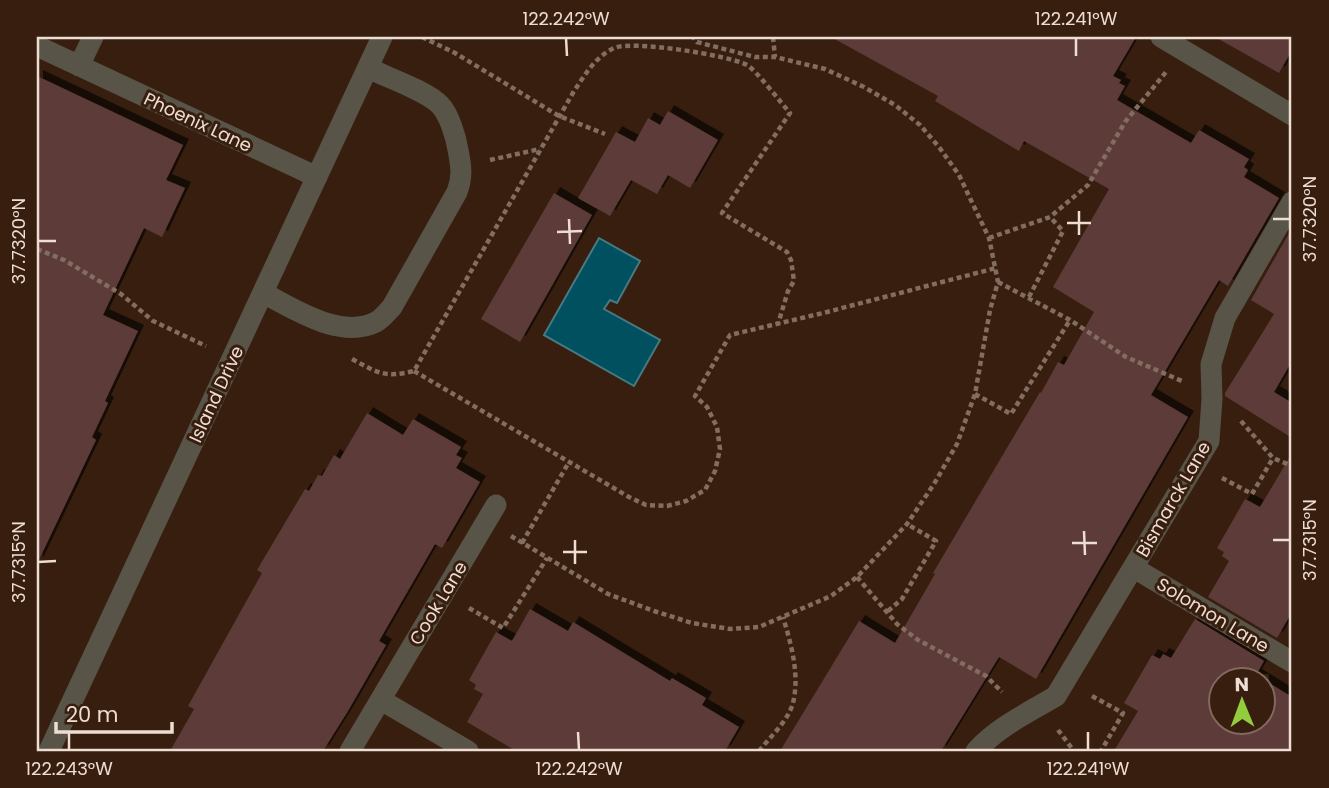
<svg xmlns="http://www.w3.org/2000/svg" width="1329" height="788" viewBox="0 0 1329 788" font-family="Poppins,sans-serif">
  <defs>
    <filter id="shadow"><feDropShadow dx="6" dy="-6" stdDeviation="0" flood-color="#0009"/></filter>
  </defs>
  <rect width="100%" height="100%" fill="#371e0f"/>
  <!-- water -->
  <path fill="#015060" stroke="#487a82" stroke-width="2" d="M 599,238 L 640,261 L 617,303 L 610,300 L 604,309 L 660,340 L 634,386 L 544,335 Z"/>
  <!-- building -->
  <path fill="#5b3b38" fill-rule="evenodd" filter="url(#shadow)" d="M 831,37 L 1136,37 L 1113,76 L 1121,80 L 1119,83 L 1125,86 L 1117,100 L 1191,143 L 1199,130 L 1249,159 L 1244,167 L 1248,170 L 1244,177 L 1279,198 L 1228,286 L 1219,280 L 1151,395 L 1188,417 L 1036,679 L 999,657 L 941,751 L 780,751 L 859,621 L 895,643 L 935,574 L 933,573 L 1040,392 L 1041,393 L 1058,362 L 1064,365 L 1094,312 L 1053,287 L 1109,189 L 1024,141 L 1019,151 L 935,101 L 938,96 Z
    M 1215,37 L 1292,37 L 1292,50 L 1279,73 Z
    M 37,76 L 183,145 L 166,180 L 185,188 L 162,237 L 144,228 L 103,315 L 138,331 L 105,401 L 108,403 L 92,437 L 96,440 L 37,564 Z
    M 668,111 L 718,140 L 690,188 L 668,175 L 657,194 L 631,180 L 610,216 L 578,198 L 616,132 L 635,142 L 648,118 L 660,125 Z
    M 554,193 L 592,215 L 520,342 L 481,319 Z
    M 1292,228 L 1292,361 L 1274,392 L 1292,403 L 1292,438 L 1225,396 L 1225,393 L 1274,314 L 1251,300 Z
    M 367,413 L 403,435 L 413,419 L 461,447 L 456,455 L 462,458 L 456,468 L 480,482 L 442,548 L 435,544 L 379,641 L 386,645 L 348,711 L 323,751 L 170,751 L 194,709 L 188,706 L 262,573 L 257,570 L 305,489 L 309,491 L 318,475 L 322,476 L 334,455 L 340,459 Z
    M 1292,453 L 1292,612 L 1277,638 L 1208,597 L 1229,561 L 1222,556 L 1224,552 L 1217,548 L 1245,499 L 1260,507 Z
    M 530,609 L 568,631 L 573,622 L 670,681 L 672,678 L 706,698 L 702,705 L 739,727 L 725,751 L 516,751 L 467,722 L 483,694 L 474,689 L 476,685 L 469,680 L 496,632 L 512,641 Z
    M 1195,619 L 1264,661 L 1256,675 L 1292,697 L 1292,751 L 1114,751 L 1138,711 L 1124,703 L 1152,655 L 1160,659 L 1163,654 L 1171,658 ZM 1221,680 L 1263,680 L 1263,722 L 1221,722 Z"/>
  <g fill="none" stroke-linecap="round" stroke-linejoin="round">
    <!-- path -->
    <path stroke="#836d60" stroke-width="4.5" stroke-dasharray="5 3.5" stroke-linecap="butt" d="M 422,37 L 455,53 L 559,116 L 605,134
      M 773,37 L 775,57
      M 490,160 L 540,149
      M 989,238 L 1050,217 L 1088,185 L 1125,122 L 1166,72
      M 37,249 L 64,260 L 121,294 L 153,321 L 206,346
      M 998,282 L 1070,320 L 1126,357 L 1182,381
      M 1029,297 L 1063,231 L 1050,217
      M 352,359 C 378,373 384,378 414,371 L 574,91 C 585,75 595,57 614,48 C 632,40 728,55 747,65 C 755,69 782,104 790,113 L 722,213 L 787,252 L 791,260 L 794,281 L 788,291 L 778,324
      M 414,371 L 629,497 L 646,505 L 667,506 L 686,501 L 705,490 L 715,471 L 720,449 L 717,427 L 707,407 L 695,396 L 730,335 L 823,313 L 996,268
      M 975,394 L 1011,414 L 1070,320
      M 1241,421 L 1273,458 L 1292,466
      M 1222,478 L 1252,494 L 1273,458
      M 511,536 L 608,594 L 654,611 L 692,623 L 730,629 L 759,627 L 831,596 L 857,577 L 907,524 L 934,484 L 957,444 L 975,394 L 990,310 L 998,282 L 989,238 L 959,175 L 939,147 L 920,125 L 895,105 L 864,87 L 825,69 L 775,57 L 755,57 L 697,42 L 693,37
      M 522,543 L 569,462
      M 857,577 L 897,624 L 918,640 L 986,676 L 1002,692
      M 469,608 L 503,628 L 547,558
      M 888,611 L 902,599 L 936,541 L 907,524
      M 1092,696 L 1123,713 L 1101,751
      M 1058,730 L 1074,751
      M 759,751 C 770,737 788,721 793,703 C 800,674 791,644 783,617"/>
    <!-- minor -->
    <path stroke="#585447" stroke-width="21" d="M 1161,37 L 1292,115
      M 37,46 L 317,177
      M 79,66 L 93,37
      M 263,293 C 295,309 340,340 376,322 C 382,319 388,311 392,307 L 457,192 C 463,177 461,165 458,150 C 456,137 449,114 440,105 C 427,91 386,77 368,68
      M 1134,568 L 1292,662
      M 381,700 L 468,751
      M 49,751 L 382,37
      M 350,751 L 496,505
      M 976,751 C 999,726 1028,713 1056,696 L 1209,441 L 1212,399 L 1211,364 L 1225,318 L 1292,202"/>
  </g>
  <!-- ticks -->
  <path fill="none" stroke="#eeddd3" stroke-width="2.5" d="M 566,38 L 567,56M 1076,38 L 1076,56M 1079,211 L 1079,235M 569,219 L 570,244M 1273,219 L 1290,219M 1067,223 L 1091,223M 557,232 L 582,231M 38,241 L 56,241M 1084,531 L 1085,555M 575,540 L 575,564M 1273,540 L 1290,540M 1072,543 L 1097,543M 563,552 L 587,552M 38,562 L 56,561M 69,732 L 69,750M 578,732 L 579,750M 1088,732 L 1088,750"/>
  <g text-anchor="middle" dominant-baseline="central" stroke-width="6" stroke-linejoin="round" paint-order="stroke">
    <!-- street labels -->
    <g font-size="18" fill="#eeddd3" stroke="#371e0f">
      <text transform="translate(198 122) rotate(25)">Phoenix Lane</text>
      <text transform="translate(216 394) rotate(-65)">Island Drive</text>
      <text transform="translate(1173 499) rotate(-60)">Bismarck Lane</text>
      <text transform="translate(438 603) rotate(-59)">Cook Lane</text>
      <text transform="translate(1213 615) rotate(31)">Solomon Lane</text>
    </g>
  </g>
  <!-- border -->
  <rect width="1329" height="788" fill="none" stroke="#371e0f" stroke-width="77"/>
  <!-- north arrow -->
  <g transform="translate(1242 701) rotate(359)"><circle r="33" fill="#371e0f" stroke="#806a5d" stroke-width="2"/>
  <path d="M0-5L12 26L0 18L-12 26Z" fill="#93cc3d"/>
  <text y="-10" font-size="19" font-weight="bold" text-anchor="middle" fill="#eeddd3">N</text>
  </g>
  <!-- scale -->
  <path d="M56 722v10h116v-10" fill="none" stroke="#eeddd3" stroke-width="3.5"/>
  <text x="66" y="722" font-size="21" fill="#eeddd3" stroke="#371e0f" stroke-width="5" paint-order="stroke">20 m</text>
  <rect x="38" y="38" width="1252" height="712" fill="none" stroke="#eeddd3" stroke-width="2.5"/>
  <g font-size="18" text-anchor="middle" fill="#eeddd3">
    <text x="566" y="25">122.242°W</text>
    <text x="1076" y="25">122.241°W</text>
    <text transform="translate(1310 219) rotate(-90)" y="6">37.7320°N</text>
    <text transform="translate(19 241) rotate(-90)" y="6">37.7320°N</text>
    <text transform="translate(1310 540) rotate(-90)" y="6">37.7315°N</text>
    <text transform="translate(19 562) rotate(-90)" y="6">37.7315°N</text>
    <text x="69" y="775">122.243°W</text>
    <text x="579" y="775">122.242°W</text>
    <text x="1088" y="775">122.241°W</text>
  </g>
</svg>
